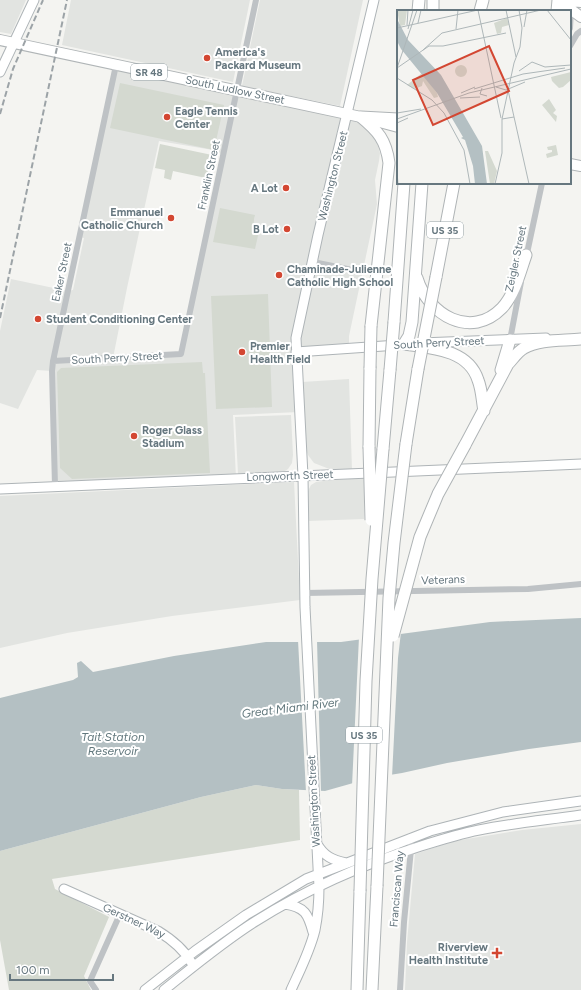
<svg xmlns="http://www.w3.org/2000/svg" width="581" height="990" viewBox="0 0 581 990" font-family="Figtree,sans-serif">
  <rect width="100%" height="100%" fill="#f4f4f1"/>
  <!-- built -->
  <path fill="#e2e4e1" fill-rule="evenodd" d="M 0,0 L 26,0 L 11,34 L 0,32 Z
    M 71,0 L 250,0 L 233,82 L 62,45 Z
    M 260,0 L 363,0 L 340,106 L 242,86 Z
    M 116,65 L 361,117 L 376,140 L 380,153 L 379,161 L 375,180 L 377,204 L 349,336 L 349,348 L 296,352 L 299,412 L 233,415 L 236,478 L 55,486 L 52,371 L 37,370 L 18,409 L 0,403 L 0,331 L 11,279 L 68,291 L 73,290 L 84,238 L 80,237 ZM 159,141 L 213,150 L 223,155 L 180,354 L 113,358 L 127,288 Z
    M 349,379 L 352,470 L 332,470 L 314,463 L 308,455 L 304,444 L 302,382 Z
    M 291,415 L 293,455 L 292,463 L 288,469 L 282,473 L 238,474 L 235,417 Z
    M 364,478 L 364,519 L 308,521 L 308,491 L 311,485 L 316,482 L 323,481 Z
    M 294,482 L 300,600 L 172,616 L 67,633 L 0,648 L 0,496 Z
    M 581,824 L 581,990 L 405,990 L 407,942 L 415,854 L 454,841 L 522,830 Z"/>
  <!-- green -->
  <path fill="#d4d9d0" d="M 120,83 L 224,105 L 214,150 L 110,128 Z
    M 160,144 L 212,155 L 206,178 L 173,171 L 171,180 L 164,178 L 165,170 L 155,168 Z
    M 220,208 L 255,215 C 253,221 253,228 259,231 L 255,249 L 213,242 Z
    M 268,294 L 272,407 L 216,409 L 211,296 Z
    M 202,362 L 203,373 L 205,373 L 210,473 L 72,479 L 60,468 L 57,372 L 61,368 Z
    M 256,785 L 282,789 L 299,790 L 300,840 L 52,879 L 55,889 L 109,917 L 84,976 L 91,990 L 9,990 L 0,940 L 0,851 L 201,797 Z"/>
  <!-- water -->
  <path fill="#b4c0c3" d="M 581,618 L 581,742 L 529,749 L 447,763 L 402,773 L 371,778 L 325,791 L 282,789 L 256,785 L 201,797 L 0,851 L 0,698 L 73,680 L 78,677 L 77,663 L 81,661 L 93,672 L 174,656 L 266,642 L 341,642 L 490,622 Z"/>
  <!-- pier -->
  <path fill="#f4f4f1" d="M 401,632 L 398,658 L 392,777 L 371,780 L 352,786 L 359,637 Z
    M 298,640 L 317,640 L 321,793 L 306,792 Z"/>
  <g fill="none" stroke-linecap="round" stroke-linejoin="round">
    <defs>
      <path id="secondary" d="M 0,72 L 34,0
        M 421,343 L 546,338
        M 296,352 L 398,345
        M 0,489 L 581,464
        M 317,844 C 324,856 332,860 346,863
        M 64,889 L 158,931 C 171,939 183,948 191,962
        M 285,904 C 305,907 308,914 313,932
        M 145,990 L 195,951 L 246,915 L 306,879 L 430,831 L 503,812 L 581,801
        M 164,990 C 193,967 224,941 256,921 C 307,889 364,864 421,846 C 440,840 459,834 479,830 C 513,823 547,820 581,815
        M 291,990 C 300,970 310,951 315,930 C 318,915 319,901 319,887 L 305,607 L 303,476 L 296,338 L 318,235 L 374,0"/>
      <path id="primary" d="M 558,0 L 581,17
        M 559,0 L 581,2
        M 0,40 L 361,117 L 398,127
        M 570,164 L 581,166"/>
      <path id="highway" d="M 418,11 L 419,0
        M 433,11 L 433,0
        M 480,11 L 483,0
        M 557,11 L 558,0
        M 361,117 C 378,131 386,140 389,163 L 371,326
        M 361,117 L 398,119
        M 422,183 L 412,322 L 409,336 L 404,344 C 431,348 468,349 478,380 C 482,390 482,401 484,411
        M 436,277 L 454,183
        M 417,278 C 428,315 471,340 502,308 C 515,294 520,272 526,255
        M 394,322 L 404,183
        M 501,370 L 510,340
        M 406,444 L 418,369
        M 465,445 L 508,364 C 513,359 517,352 524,348 C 540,339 563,341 581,339
        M 369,447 L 370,368
        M 383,449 L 390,370
        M 357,990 L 360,891
        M 372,990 L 377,886"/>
    </defs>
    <!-- secondary casing -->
    <use href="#secondary" stroke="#aeb4b7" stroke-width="11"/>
    <!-- primary casing -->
    <use href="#primary" stroke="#b0b5b7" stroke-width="12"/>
    <!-- highway casing -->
    <use href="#highway" stroke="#afb4b6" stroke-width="13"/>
    <!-- street -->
    <path stroke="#bec2c5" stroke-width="6" d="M 570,28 L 571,10
      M 570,46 L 577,34 L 581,31
      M 526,258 L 542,183
      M 313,262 L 362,272
      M 510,340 L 521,282
      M 53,361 L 181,354 L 256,0
      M 55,486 L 52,371 L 53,361 L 116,65
      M 305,593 L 528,589 L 581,584
      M 96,990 L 90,981 L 120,914
      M 400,990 L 404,922 L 411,849 L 410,837"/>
    <!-- secondary -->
    <use href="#secondary" stroke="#fff" stroke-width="9"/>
    <!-- primary -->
    <use href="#primary" stroke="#fff" stroke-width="10"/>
    <!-- highway -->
    <use href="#highway" stroke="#fff" stroke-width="11"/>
    <!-- rail -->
    <path stroke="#9ca3a7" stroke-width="2" stroke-dasharray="6 3" stroke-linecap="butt" d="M 0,114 L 13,69 L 43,0
      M 0,318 L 67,0"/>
    <defs>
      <path id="highway-bridge" d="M 370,368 L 371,326
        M 418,369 L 436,277
        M 390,370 L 394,322
        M 369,447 L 371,520
        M 393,636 L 420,537 L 438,494 L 465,445
        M 377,886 L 389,598 L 394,543 L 406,444
        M 360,891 L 366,681 L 372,579 L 383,449"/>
    </defs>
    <!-- highway-bridge casing -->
    <use href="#highway-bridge" stroke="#afb4b6" stroke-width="13" stroke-linecap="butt"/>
    <!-- highway-bridge -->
    <use href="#highway-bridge" stroke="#fff" stroke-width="11"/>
  </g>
  <!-- markers -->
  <g fill="#d34732" stroke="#fff" stroke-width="1.5">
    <circle cx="207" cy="58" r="4"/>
    <circle cx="167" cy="117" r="4"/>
    <circle cx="286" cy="188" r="4"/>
    <circle cx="171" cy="218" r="4"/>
    <circle cx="287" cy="229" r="4"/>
    <circle cx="279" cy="275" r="4"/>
    <circle cx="38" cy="319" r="4"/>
    <circle cx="242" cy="352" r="4"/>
    <circle cx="134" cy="436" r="4"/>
    <path d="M495 947h4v4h4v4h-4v4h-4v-4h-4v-4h4z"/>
  </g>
  <g text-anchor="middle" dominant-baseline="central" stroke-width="4" stroke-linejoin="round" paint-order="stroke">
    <!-- shield labels -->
    <g fill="#fff" stroke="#94a0a5" stroke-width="1">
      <rect x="131" y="64" width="36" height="16" rx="3"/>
      <rect x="427" y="222" width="36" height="16" rx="3"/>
      <rect x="346" y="727" width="36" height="16" rx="3"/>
    </g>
    <g font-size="10" font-weight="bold" fill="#66777f">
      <text x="149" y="72">SR 48</text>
      <text x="445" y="230">US 35</text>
      <text x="364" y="735">US 35</text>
    </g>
    <!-- poi labels -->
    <g font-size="11" font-weight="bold" fill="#66777f" stroke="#fff" text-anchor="start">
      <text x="215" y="52">America's<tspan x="215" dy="13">Packard Museum</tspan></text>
      <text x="175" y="111">Eagle Tennis<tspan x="175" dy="13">Center</tspan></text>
      <text x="278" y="188" text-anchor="end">A Lot</text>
      <text x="163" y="212" text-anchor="end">Emmanuel<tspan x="163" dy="13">Catholic Church</tspan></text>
      <text x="279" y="229" text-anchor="end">B Lot</text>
      <text x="287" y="269">Chaminade-Julienne<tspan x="287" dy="13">Catholic High School</tspan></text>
      <text x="46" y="319">Student Conditioning Center</text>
      <text x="250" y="346">Premier<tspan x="250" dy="13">Health Field</tspan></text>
      <text x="142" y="430">Roger Glass<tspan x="142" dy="13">Stadium</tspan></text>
      <text x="488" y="947" text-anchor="end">Riverview<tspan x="488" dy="13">Health Institute</tspan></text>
    </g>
    <!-- street labels -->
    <g font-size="11" fill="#66777f" stroke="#fff">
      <text transform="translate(235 90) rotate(12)">South Ludlow Street</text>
      <text transform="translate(209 175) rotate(-78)">Franklin Street</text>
      <text transform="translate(333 176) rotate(-76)">Washington Street</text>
      <text transform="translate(516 259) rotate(-78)">Zeigler Street</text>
      <text transform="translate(62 272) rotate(-78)">Eaker Street</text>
      <text transform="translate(439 343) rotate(-3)">South Perry Street</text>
      <text transform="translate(117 358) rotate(-3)">South Perry Street</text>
      <text transform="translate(290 476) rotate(-2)">Longworth Street</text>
      <text transform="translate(443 580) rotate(-2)">Veterans</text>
      <text transform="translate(314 801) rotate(-93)">Washington Street</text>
      <text transform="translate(397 889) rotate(-85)">Franciscan Way</text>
      <text transform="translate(134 921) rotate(25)">Gerstner Way</text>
    </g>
    <!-- water labels -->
    <g font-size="12" font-style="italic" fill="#62787d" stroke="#fff">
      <text transform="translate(290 708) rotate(-7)">Great Miami River</text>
      <text x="113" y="737">Tait Station<tspan x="113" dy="14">Reservoir</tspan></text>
    </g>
  </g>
  <!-- overview -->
  <g transform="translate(397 10)">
    <rect width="174" height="174" fill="#f4f4f1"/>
    <path d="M 0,0 L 10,0 L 8,15 L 3,16 ZM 110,8 L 112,15 L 105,17 L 104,23 L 100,24 L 97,13 ZM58 61a6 6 0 1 1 12 0a6 6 0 1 1-12 0ZM 174,62 L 174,70 L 166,77 L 162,78 L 155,71 L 154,67 ZM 25,63 L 40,83 L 41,87 L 37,88 L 26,71 L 25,76 L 17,79 L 10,75 ZM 152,89 L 159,100 L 156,103 L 160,106 L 159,112 L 145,95 ZM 159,135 L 161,145 L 150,148 L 149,144 L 155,142 L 155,140 L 151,140 L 150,137 ZM 88,141 L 91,141 L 100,161 L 97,174 L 93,174 Z" fill="#d4d9d0"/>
    <path d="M 0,9 L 11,30 L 44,65 L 85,136 L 90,174 L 78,174 L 76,156 L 68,130 L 64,128 L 66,127 L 40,83 L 4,39 L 0,31 Z" fill="#b4c0c3"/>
    <path fill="none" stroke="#aeb7b9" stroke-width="1" d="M 81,0 L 104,108M 109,0 L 119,47M 150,0 L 174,30M 21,13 L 24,0M 10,15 L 11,0M 127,17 L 130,0M 0,18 L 81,0M 11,19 L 16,0M 59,19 L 61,0M 26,40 L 45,23 L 144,0M 0,58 L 32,36 L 46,36 L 109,23M 0,58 L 20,0M 122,61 L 135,52 L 148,57 L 174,55M 0,68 L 35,90 L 47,103 L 67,140 L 73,174M 99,77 L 109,80 L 128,72M 85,78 L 83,84 L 90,86M 77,79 L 126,64 L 168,58M 111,80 L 132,174M 64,83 L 78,77M 63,88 L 83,87M 0,103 L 24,99M 0,109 L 72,83 L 174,59M 105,109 L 117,107M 0,113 L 11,108M 0,162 L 1,174M 98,174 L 105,143 L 105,109 L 117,53 L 123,37 L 125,18 L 122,0"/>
    <path fill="#d34732" fill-opacity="0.15" stroke="#d34732" stroke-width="2" d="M 92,36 L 112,81 L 36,115 L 16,70 Z"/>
    <rect width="174" height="174" fill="none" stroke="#66777f" stroke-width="2"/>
  </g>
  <!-- scale -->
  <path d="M10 974v6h103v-6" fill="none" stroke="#66777f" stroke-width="2"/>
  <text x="16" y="974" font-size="12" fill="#66777f" stroke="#ffffff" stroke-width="3" paint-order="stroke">100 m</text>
</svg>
